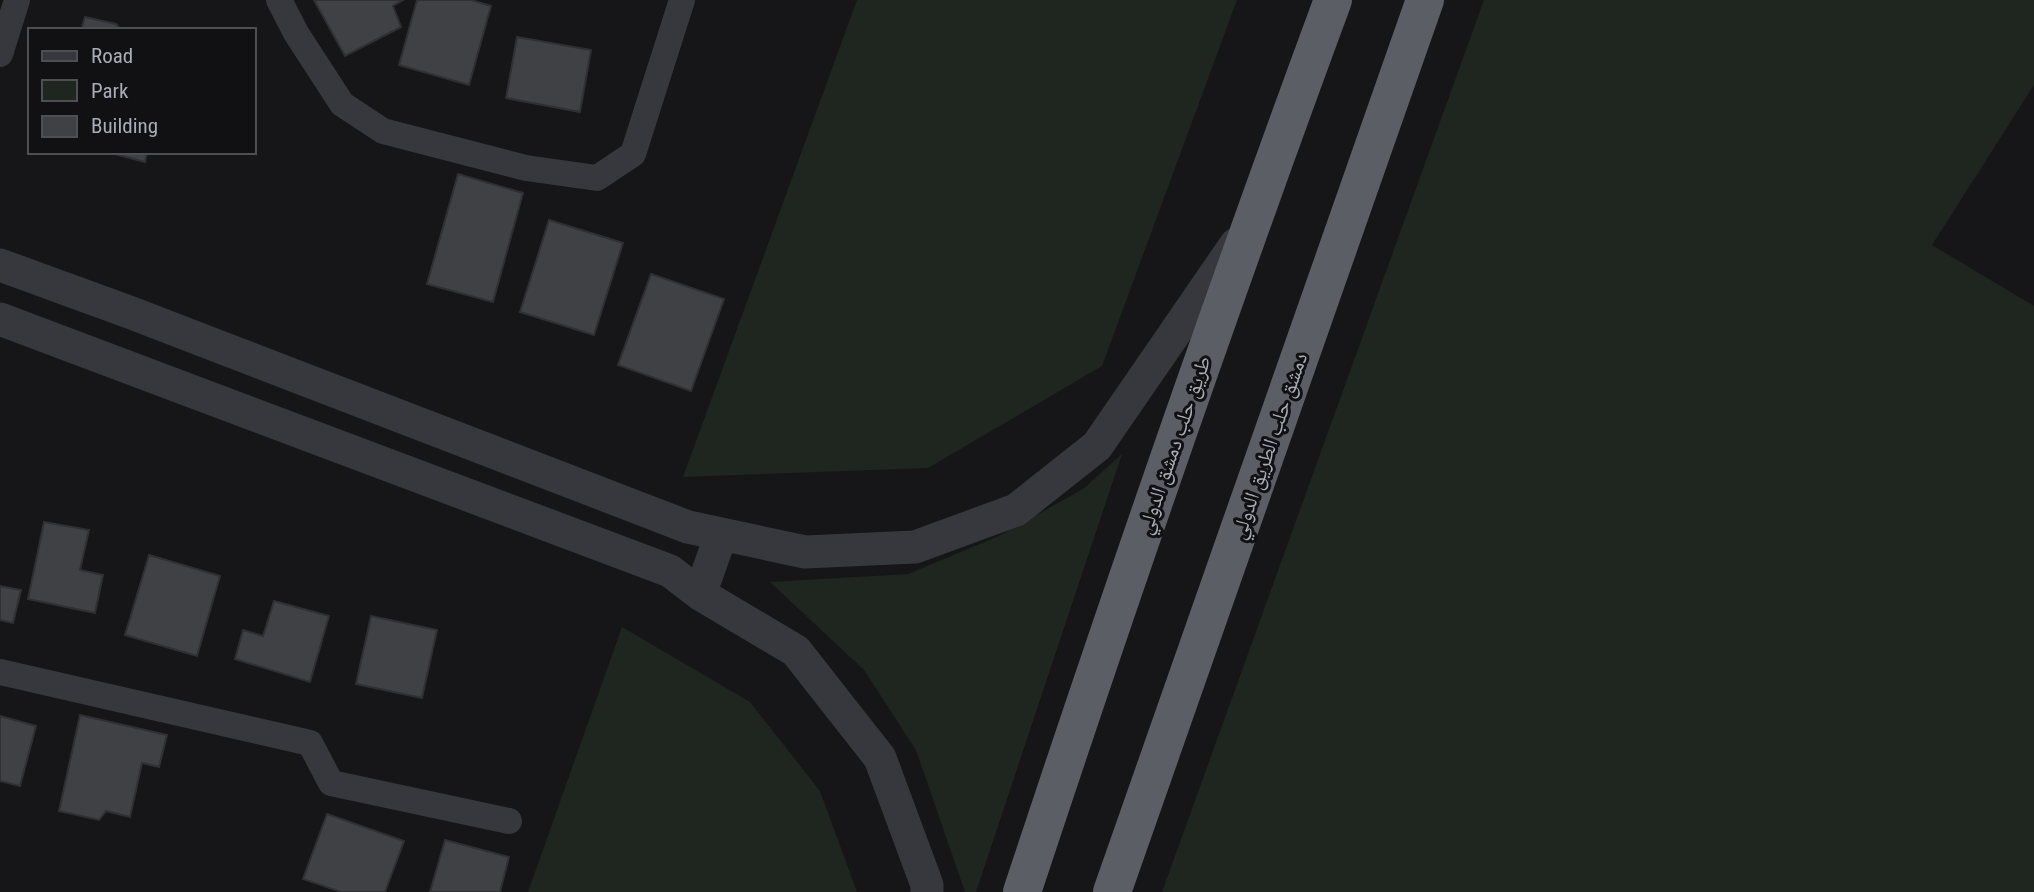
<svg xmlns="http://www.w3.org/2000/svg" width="2034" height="892" viewBox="0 0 2034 892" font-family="'Roboto Condensed','Noto Naskh Arabic',sans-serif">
  <rect width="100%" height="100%" fill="#161618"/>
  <!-- green -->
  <path fill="#1e261f" d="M 857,0 L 1237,0 L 1102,366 L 928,468 L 683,477 Z
    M 1484,0 L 2034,0 L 2034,85 L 1932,245 L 2034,306 L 2034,892 L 1162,892 Z
    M 1122,454 L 976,892 L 965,892 L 916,750 L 864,670 L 770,582 L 908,574 L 999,536 L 1083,489 Z
    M 622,627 L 750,702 L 820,791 L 857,892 L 528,892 Z"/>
  <!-- building -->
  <path fill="#404145" stroke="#303034" stroke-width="2" d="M 314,0 L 403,0 L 393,6 L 401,27 L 345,56 Z
    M 417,0 L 471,0 L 491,6 L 469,85 L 399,65 Z
    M 85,17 L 116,24 L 121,30 L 81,30 Z
    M 517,37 L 591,50 L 580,112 L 506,98 Z
    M 107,152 L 147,152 L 145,162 Z
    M 458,174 L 523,193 L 493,302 L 427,284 Z
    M 549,220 L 623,243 L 594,335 L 520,312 Z
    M 651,274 L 724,299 L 691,391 L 618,365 Z
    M 44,522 L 89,530 L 80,570 L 103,575 L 95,613 L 28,599 Z
    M 149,555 L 220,576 L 197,656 L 125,635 Z
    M 0,586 L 21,590 L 13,623 L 0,620 Z
    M 274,601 L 329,616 L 310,682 L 235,659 L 243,630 L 263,636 Z
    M 371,616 L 437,630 L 422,698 L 356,684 Z
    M 80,715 L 167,735 L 159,767 L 142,763 L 130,817 L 106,811 L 99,820 L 59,811 Z
    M 0,716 L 36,726 L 20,786 L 0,781 Z
    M 327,814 L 404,841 L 385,892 L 341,892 L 303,879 Z
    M 445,840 L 509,857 L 500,892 L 430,892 Z"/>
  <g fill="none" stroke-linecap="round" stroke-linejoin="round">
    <!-- minor -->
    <path stroke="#37383d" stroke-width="26" d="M 279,0 L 296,33 L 342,104 L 383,131 L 526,168 L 597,178 L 633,154 L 682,0
      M 0,54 L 17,0
      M 0,672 L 310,743 L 331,783 L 509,821"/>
    <!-- tertiary -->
    <path stroke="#37383d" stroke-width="33" d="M 0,265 L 129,312 L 688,527 L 805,552 L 915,547 L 1016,510 L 1097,446 L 1236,244
      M 0,319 L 670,571 L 700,594 L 796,651 L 880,758 L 927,885 L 927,892
      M 700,594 L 721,535"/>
    <!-- trunk -->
    <path stroke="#5b5e65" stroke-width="38" d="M 1022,892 C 1121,593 1224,295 1333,0
      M 1112,892 L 1425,0"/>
  </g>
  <g text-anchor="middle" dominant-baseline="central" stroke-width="6" stroke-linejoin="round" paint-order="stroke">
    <!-- street labels -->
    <g font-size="21" fill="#a8adb8" stroke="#111113">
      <text transform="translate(1174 445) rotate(-71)">طريق حلب دمشق الدولي</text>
      <text transform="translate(1269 446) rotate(-71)">دمشق حلب الطريق الدولي</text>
    </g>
  </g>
  <!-- legend -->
  <rect x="28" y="28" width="228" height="126" fill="#111113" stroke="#4d4f55" stroke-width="2"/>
  <rect x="42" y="51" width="35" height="10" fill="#37383d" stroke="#4d4f55" stroke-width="2"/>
  <text x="91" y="63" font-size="21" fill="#a8adb8">Road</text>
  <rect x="42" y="80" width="35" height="21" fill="#1e261f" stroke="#4d4f55" stroke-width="2"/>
  <text x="91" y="98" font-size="21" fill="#a8adb8">Park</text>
  <rect x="42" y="116" width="35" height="21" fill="#404145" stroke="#4d4f55" stroke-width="2"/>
  <text x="91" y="133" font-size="21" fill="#a8adb8">Building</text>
</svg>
